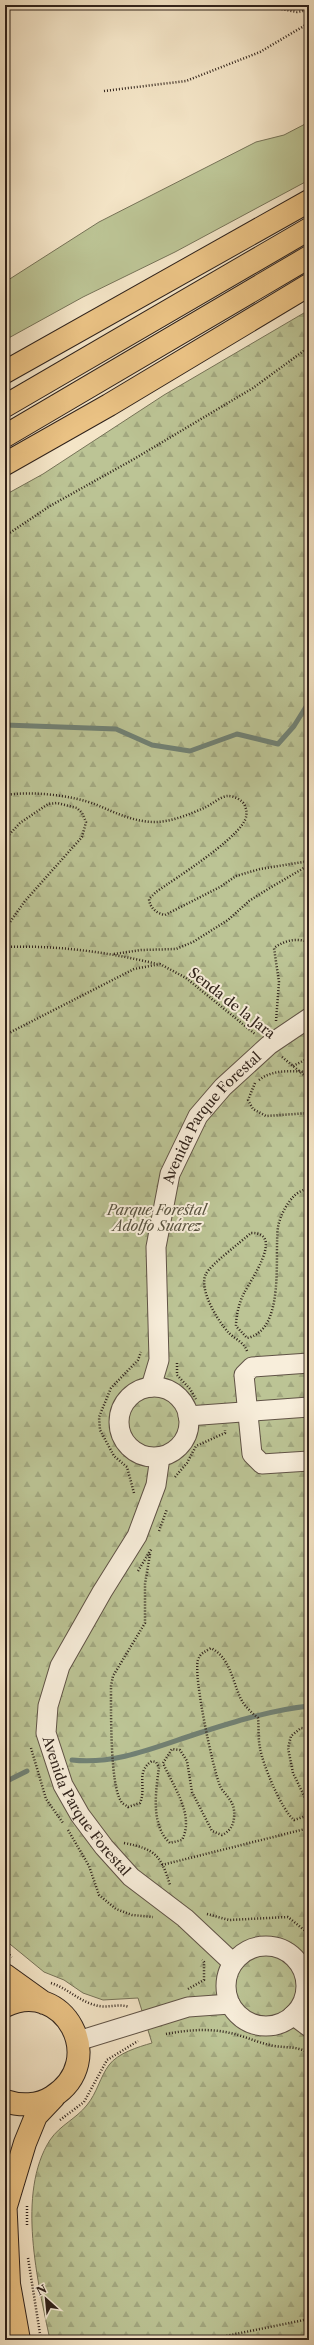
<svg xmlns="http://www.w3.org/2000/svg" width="314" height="2345" viewBox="0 0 314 2345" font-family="'Libre Caslon Text',serif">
  <defs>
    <pattern id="forest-firs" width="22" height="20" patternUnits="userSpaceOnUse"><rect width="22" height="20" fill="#bcc495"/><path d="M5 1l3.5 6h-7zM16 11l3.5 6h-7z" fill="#a2a880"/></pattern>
  </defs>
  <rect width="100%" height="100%" fill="#f4e5c7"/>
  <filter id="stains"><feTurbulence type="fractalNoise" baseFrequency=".005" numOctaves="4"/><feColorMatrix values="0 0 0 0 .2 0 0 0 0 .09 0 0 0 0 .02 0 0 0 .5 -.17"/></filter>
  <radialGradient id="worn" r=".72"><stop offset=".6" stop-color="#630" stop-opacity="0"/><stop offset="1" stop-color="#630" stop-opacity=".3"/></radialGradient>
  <!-- green -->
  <path fill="#bcc495" stroke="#767358" d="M 309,122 L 309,180 L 175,252 L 83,297 L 5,340 L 5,282 L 99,222 L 256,142 L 284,135 Z"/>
  <!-- forest -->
  <path fill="url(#forest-firs)" stroke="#767358" d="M 309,310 L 309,2340 L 50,2340 C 38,2283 16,2193 50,2140 C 60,2125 76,2119 87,2105 C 97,2093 100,2077 109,2065 C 118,2053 138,2047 152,2043 L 138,1998 L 103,2000 L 83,1993 L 64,1980 L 44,1972 L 5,1940 L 5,495 L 43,474 L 164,395 Z"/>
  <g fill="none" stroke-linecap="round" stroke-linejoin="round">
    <!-- stream -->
    <path stroke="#718174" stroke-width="5" d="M 5,725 L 116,729 L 152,745 L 190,751 L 237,734 L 278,744 L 294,726 L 309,702
      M 72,1760 C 115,1765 156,1747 196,1734 C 233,1722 271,1710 309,1706
      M 5,1782 L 27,1771"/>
    <defs>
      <g id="minor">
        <path d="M 309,1363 L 252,1367 L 244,1375 L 252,1454 L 262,1464 L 309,1461"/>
        <path id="s1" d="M 151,1387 L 159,1360 L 156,1247 L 170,1174 L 198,1116 L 223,1087 L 269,1045 L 309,1018"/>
        <circle cx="154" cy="1422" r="35"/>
        <path d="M 188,1416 L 309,1407"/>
        <path id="s2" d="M 160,1457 L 156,1485 L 137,1536 L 102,1592 L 60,1666 L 48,1706 L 46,1733 L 63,1785 L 80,1815 L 104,1847 L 131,1877 L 185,1918 L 233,1963"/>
        <circle cx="266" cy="1986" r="40"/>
        <path d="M 293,2015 L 309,2027"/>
        <path d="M 78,2041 L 188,2007 L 230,2004"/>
      </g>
      <path id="major" d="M 5,1975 L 44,2003
        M 5,2006 C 63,1977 110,2061 52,2097 C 38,2106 20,2106 5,2101
        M 5,2195 L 9,2284 L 19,2340
        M 6,2206 L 25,2143 L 36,2116 L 54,2097"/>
      <path id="highway" d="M 5,372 L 309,201
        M 5,406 L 309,229
        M 5,436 L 309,257
        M 5,464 L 109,405 L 309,285"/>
    </defs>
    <!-- minor casing -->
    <use href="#minor" stroke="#605346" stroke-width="21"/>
    <!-- major casing -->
    <use href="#major" stroke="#2f221b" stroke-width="24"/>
    <!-- highway casing -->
    <use href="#highway" stroke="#2f221b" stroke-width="24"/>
    <!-- path -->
    <path stroke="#2f221b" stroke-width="2.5" stroke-dasharray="1 2" stroke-linecap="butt" d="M 261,5 L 297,12 L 309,10
      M 104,91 L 186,81 L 260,52 L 309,23
      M 5,536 L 50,506 L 134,459 L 253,388 L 309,347
      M 5,795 C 32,791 72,795 97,805 C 116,813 134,822 155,822 C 171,822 190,814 204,808 C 211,805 221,796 228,796 C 234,796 243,800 245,806 C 247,811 247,815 245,820 C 235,841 176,878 156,892 L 149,899 C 150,908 156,913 165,915 L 220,887 L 236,876 L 260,869 L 309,861
      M 5,839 L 20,823 L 48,804 L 57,803 L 77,808 L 82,813 L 86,822 L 82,837 L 25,901 L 5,929
      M 5,947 C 56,945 108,952 157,964
      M 114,954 L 141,950 L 176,949 L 193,942 L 228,920 L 249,901 L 268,889 L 309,865
      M 276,1021 L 279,982 L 274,948 C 285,940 296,938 309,942
      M 5,1035 L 134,969 L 160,964 L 186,978 L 255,1034
      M 282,1057 L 309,1079
      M 293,1066 L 309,1058
      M 259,1080 C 273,1069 292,1071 309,1072
      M 255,1083 L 248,1100 L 253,1109 L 266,1116 L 309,1113
      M 247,1351 C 244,1342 233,1338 228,1332 C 218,1321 198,1289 206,1274 C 210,1265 241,1242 251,1233 C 285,1232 251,1280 244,1293 C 239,1303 236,1316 236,1326 L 247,1338 C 286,1330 274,1256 278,1227 C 280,1216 286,1205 293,1197 C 297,1193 303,1189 309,1189
      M 177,1363 L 177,1375 L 190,1389 L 196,1399
      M 175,1477 L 187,1463 L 196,1446 L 225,1433 L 225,1430
      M 134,1493 L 127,1467 L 114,1456 L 100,1430 L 99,1417 L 111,1388 L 138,1360 L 141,1352
      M 159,1531 L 167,1509
      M 150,1554 L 145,1584 L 145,1623 L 113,1676 L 111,1686 C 111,1708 110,1786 121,1801 C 122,1804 126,1805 128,1807 L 140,1803 C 147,1787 135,1772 152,1761 L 156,1762 L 159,1767 C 156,1791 150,1825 170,1843 L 182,1840 C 195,1815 173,1786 163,1763 L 172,1749 L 180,1750 L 187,1761 L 192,1792 L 212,1831 L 222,1835 C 233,1830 235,1820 234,1810 C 233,1800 224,1794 220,1786 C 213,1769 193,1676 198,1660 C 200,1653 205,1652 211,1648 C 230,1658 232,1679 240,1697 C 244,1706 251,1712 258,1718 C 259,1728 258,1739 260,1748 C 263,1765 281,1809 294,1820 L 306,1816 L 309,1806 L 293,1773 L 288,1748 L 291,1736 L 301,1728 L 309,1729
      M 138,1571 L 152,1548
      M 31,1748 L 46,1799 L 63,1823
      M 68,1830 L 89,1866 L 99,1895 L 116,1909 L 132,1915 L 153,1917
      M 124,1843 C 155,1849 161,1855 170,1885
      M 162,1865 L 309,1828
      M 207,1914 L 229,1920 L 288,1917 L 309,1934
      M 5,1951 L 12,1957
      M 51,1983 C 67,1988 79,2001 95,2005 C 107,2009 118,2003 129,2007
      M 188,1989 L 204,1980 L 204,1962 L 202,1960
      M 166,2034 C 187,2030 209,2028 230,2033 C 245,2036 258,2043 274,2046 C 287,2048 297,2046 309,2053
      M 60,2120 L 84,2102 L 107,2060 L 138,2041
      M 27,2225 L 27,2204
      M 28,2258 L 41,2340
      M 206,2340 L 309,2319"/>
    <!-- minor -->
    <use href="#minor" stroke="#f8eedb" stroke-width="19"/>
    <!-- major -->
    <use href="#major" stroke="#eac284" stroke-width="22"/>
    <!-- highway -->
    <use href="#highway" stroke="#eac284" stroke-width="22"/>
  </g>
  <g text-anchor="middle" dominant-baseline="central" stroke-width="4" stroke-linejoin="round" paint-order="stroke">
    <!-- street labels -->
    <g font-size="14" fill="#2f221b" stroke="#f8eedb">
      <text transform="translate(232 1003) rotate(38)">Senda de la Jara</text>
      <text stroke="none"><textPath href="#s1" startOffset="286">Avenida Parque Forestal</textPath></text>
      <text stroke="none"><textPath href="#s2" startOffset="387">Avenida Parque Forestal</textPath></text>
    </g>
    <!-- park labels -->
    <g font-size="14" font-style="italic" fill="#595340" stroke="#f8eedb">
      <text x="157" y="1210">Parque Forestal<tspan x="157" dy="16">Adolfo Suárez</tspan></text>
    </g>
  </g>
  <!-- margin -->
  <rect width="314" height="2345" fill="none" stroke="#f4e5c7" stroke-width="20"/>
  <rect x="6" y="6" width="302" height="2333" fill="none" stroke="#2f221b" stroke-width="2"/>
  <rect x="10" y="10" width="294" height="2325" fill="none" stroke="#2f221b"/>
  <!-- north arrow -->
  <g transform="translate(46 2299) rotate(333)" stroke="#f8eedb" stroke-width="3" paint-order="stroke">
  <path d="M0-3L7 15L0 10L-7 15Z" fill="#2f221b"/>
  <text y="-6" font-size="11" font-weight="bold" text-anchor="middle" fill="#2f221b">N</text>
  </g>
  <rect width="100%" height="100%" filter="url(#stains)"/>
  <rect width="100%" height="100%" fill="url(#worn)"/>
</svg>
